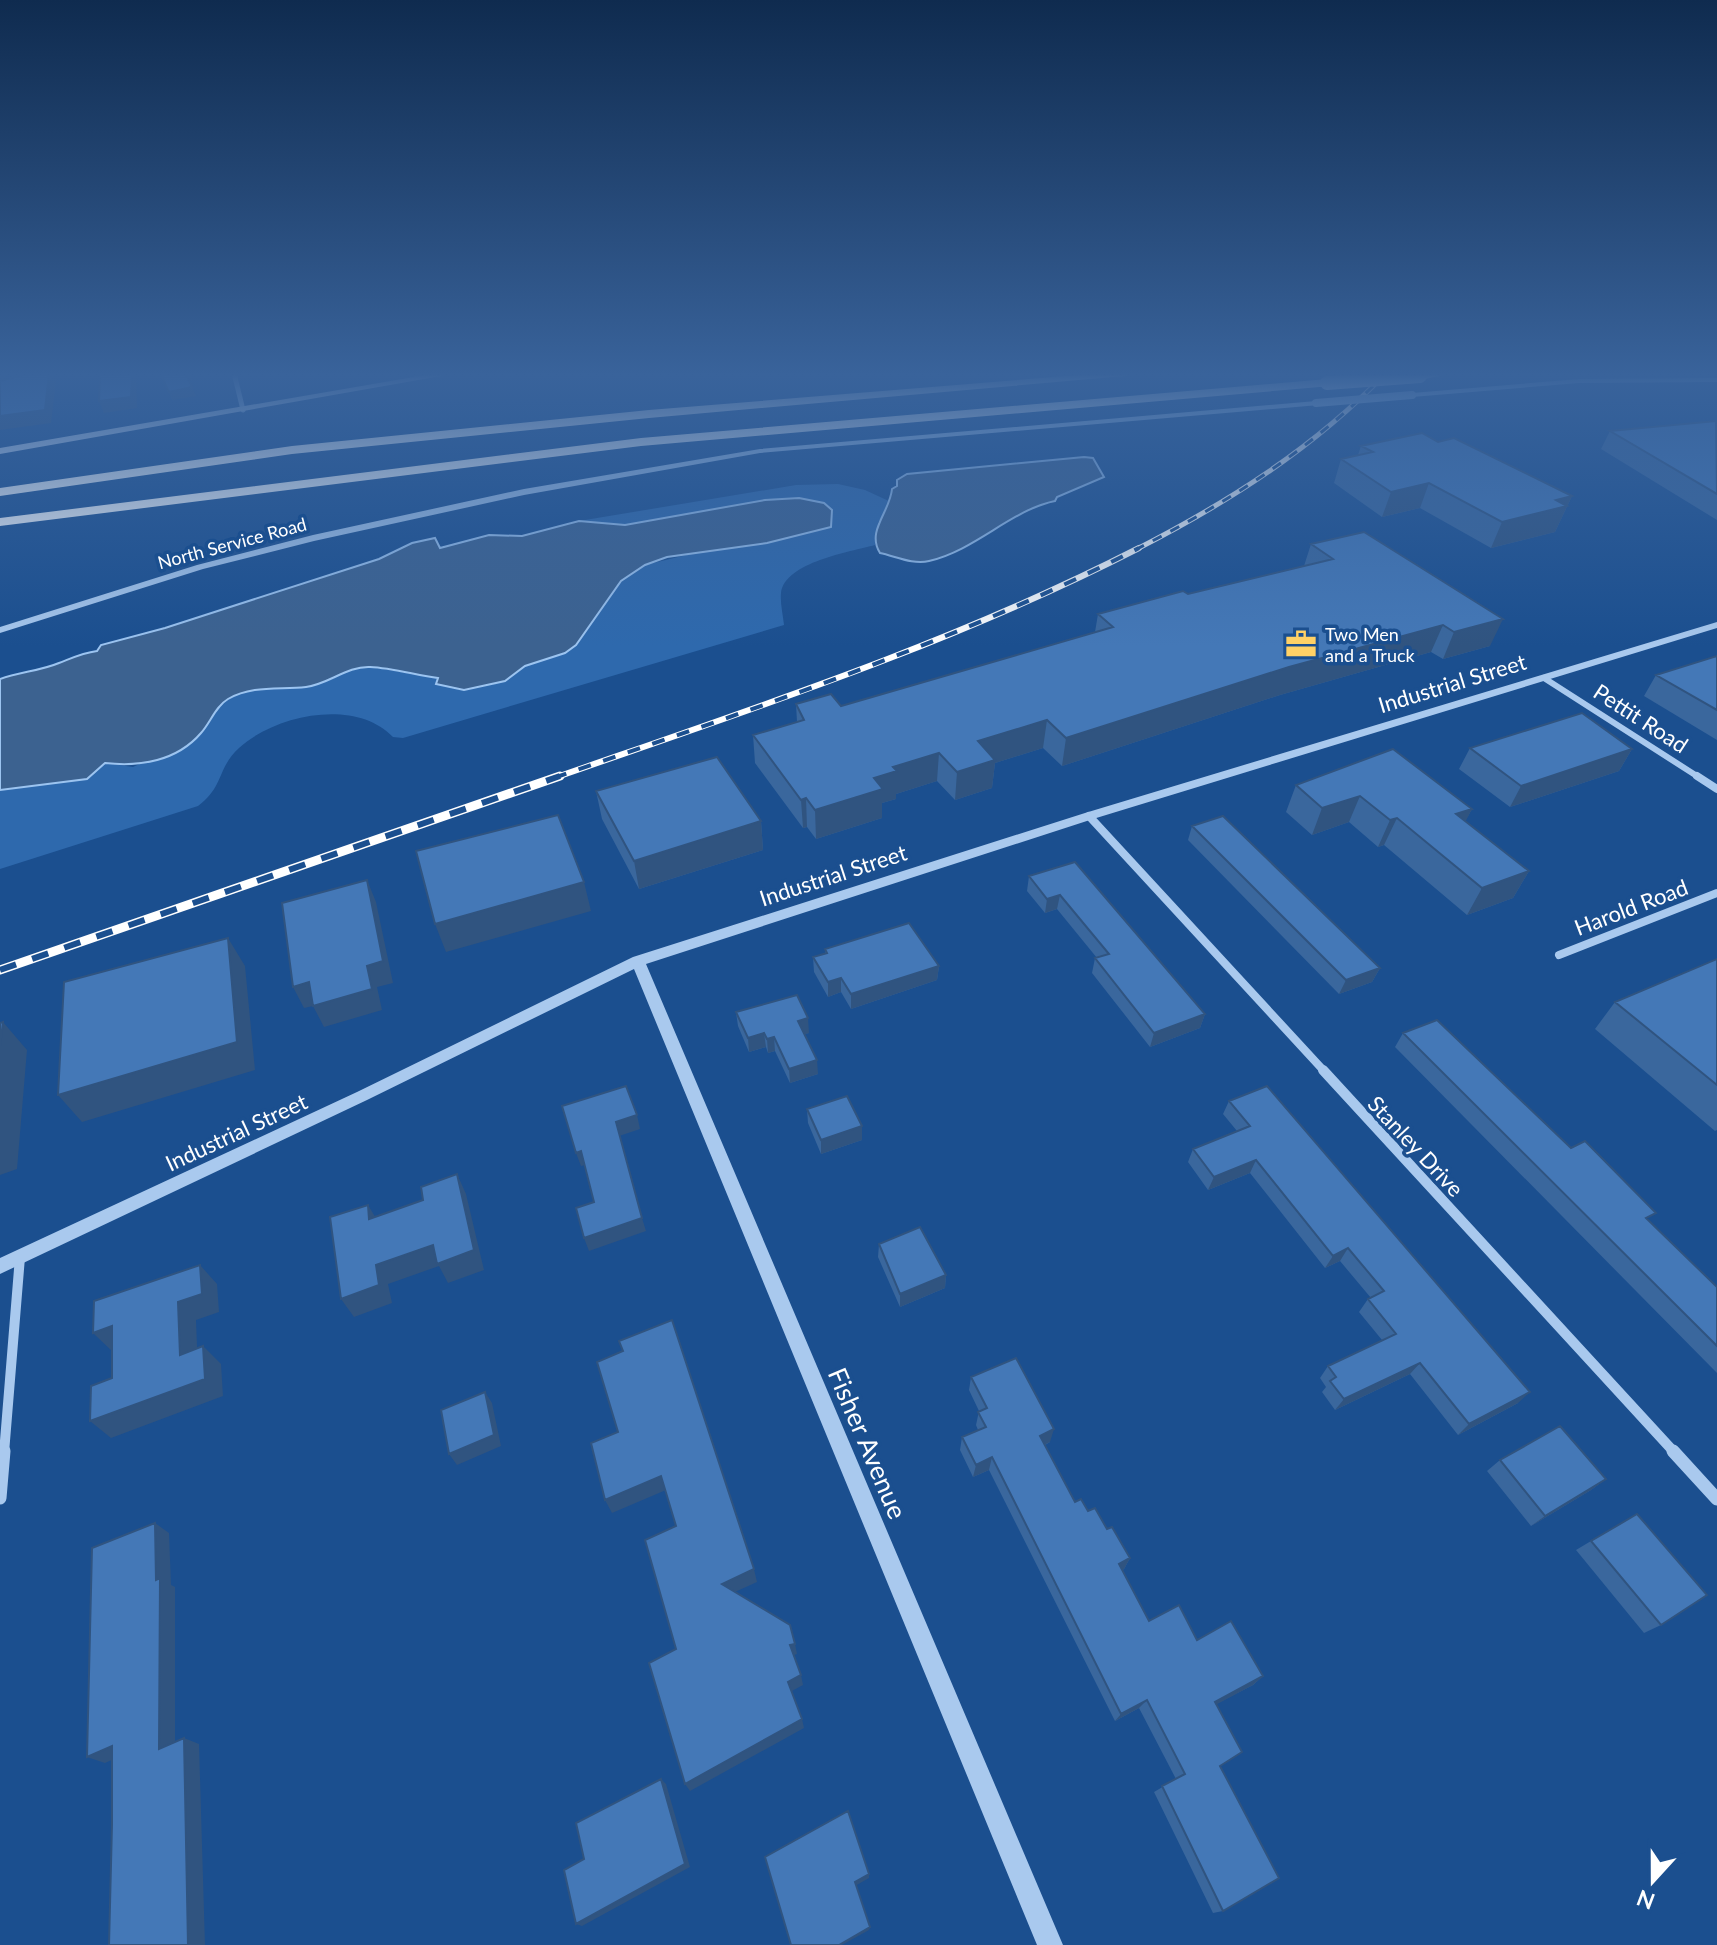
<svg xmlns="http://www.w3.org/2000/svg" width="1717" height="1945" viewBox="0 0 1717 1945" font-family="Lato,sans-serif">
  <rect width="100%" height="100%" fill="#1b4f8f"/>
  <!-- green -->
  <path fill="#2e69ad" d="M 838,484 L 865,490 L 891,502 L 878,523 L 875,545 C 850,552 785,562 781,593 C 780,603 783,615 784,625 L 403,738 L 393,737 C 356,698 276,714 239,748 C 217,768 224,787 198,806 L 0,869 L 0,790 L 105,763 L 133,767 L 199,736 L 224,701 L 248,690 L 333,679 L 351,669 L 370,667 L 438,678 L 437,684 L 505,681 L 525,666 L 565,653 L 576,645 L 621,581 L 645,565 L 703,551 L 765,500 L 625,525 L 579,521 L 796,485 Z"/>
  <!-- water -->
  <path fill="#3c6290" stroke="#9cc4f0" stroke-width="2" d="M 1084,457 L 1093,458 L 1104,477 L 1057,497 L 1055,501 C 1011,510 976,550 929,561 C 913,565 895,556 880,553 C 866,531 890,512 892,489 L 897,486 L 897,480 L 907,474 Z
    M 799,498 L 824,503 L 832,510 L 831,527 L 767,543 L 667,557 L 645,565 L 621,581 L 576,645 L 565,653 L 525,666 L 505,681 L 464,690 L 436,684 L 438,678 C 416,675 392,668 370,667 C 347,666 329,684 306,687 C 279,690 253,685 228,699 C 216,706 210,723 201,733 C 177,761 140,767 105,763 L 87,779 L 0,790 L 0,679 C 19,672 40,671 59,663 C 72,658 82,653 97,651 L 101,645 L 165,628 L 379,559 L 412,543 L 435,538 L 440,548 L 489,535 L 522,536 L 579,521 L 625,525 L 765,500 Z"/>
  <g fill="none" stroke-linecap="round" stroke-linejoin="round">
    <!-- minor-far4 -->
    <path stroke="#a9c9ee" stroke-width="5" d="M 234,373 L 243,410"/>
    <!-- minor-far3 -->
    <path stroke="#a9c9ee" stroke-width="6" d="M 1544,678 L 1700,778"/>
    <!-- minor-far2 -->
    <path stroke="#a9c9ee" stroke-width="8" d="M 1697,776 L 1717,789
      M 1089,816 L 1325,1072
      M 1559,955 L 1717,893"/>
    <!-- minor-far1 -->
    <path stroke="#a9c9ee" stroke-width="10" d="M 1323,1070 L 1675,1453
      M 4,1453 L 20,1257"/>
    <!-- minor -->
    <path stroke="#a9c9ee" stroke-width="13" d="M 1673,1451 L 1717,1499
      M 0,1498 L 4,1451"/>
    <!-- tertiary -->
    <path fill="#a9c9ee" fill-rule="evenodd" d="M 1717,378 L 1717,382 L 1579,383 L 1412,397 L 1408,395 L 1412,393 L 1579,379 Z
      M 1316,401 L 1320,403 L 1319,405 L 760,453 L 524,495 L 314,541 L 203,569 L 0,633 L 0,627 L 197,565 L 313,535 L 524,489 L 760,449 Z
      M 1717,622 L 1717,628 L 1093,819 L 646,964 L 1063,1945 L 1037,1945 L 634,969 L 367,1100 L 0,1274 L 0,1258 L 357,1092 L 633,957 L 1085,813 Z"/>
    <!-- secondary -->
    <path fill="#d6e6fa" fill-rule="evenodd" d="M 437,373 L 458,373 L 0,454 L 0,448 Z"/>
    <!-- motorway -->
    <path fill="#fff" fill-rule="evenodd" d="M 1103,373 L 1159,373 L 649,418 L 292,454 L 0,496 L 0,488 L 292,446 L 649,410 Z
      M 1416,373 L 1453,373 L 1420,380 L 1414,376 Z
      M 1327,379 L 1331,380 L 1331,386 L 641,446 L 0,526 L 0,518 L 641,438 Z"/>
    <defs>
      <path id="rail-far2" d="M 1135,550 C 1227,503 1314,448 1386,373"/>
      <path id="rail-far1" d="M 554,778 C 752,709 952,644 1139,548"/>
      <path id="rail" d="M 0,970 L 560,776"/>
    </defs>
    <!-- rail-far2 casing -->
    <use href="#rail-far2" stroke="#fff" stroke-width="5"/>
    <!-- rail-far1 casing -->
    <use href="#rail-far1" stroke="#fff" stroke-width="6"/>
    <!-- rail casing -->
    <use href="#rail" stroke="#fff" stroke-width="9"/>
    <!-- rail-far2 -->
    <use href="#rail-far2" stroke="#1b4f8f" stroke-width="3" stroke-dasharray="10" stroke-linecap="butt"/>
    <!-- rail-far1 -->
    <use href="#rail-far1" stroke="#1b4f8f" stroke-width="4" stroke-dasharray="13" stroke-linecap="butt"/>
    <!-- rail -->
    <use href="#rail" stroke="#1b4f8f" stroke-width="6" stroke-dasharray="17" stroke-linecap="butt"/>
    <!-- tertiary-bridge -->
    <path stroke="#a9c9ee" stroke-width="8" d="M 1316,403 L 1412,395"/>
    <!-- motorway-bridge -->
    <path stroke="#fff" stroke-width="14" d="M 1327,383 L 1420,376"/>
  </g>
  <!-- wall -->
  <path fill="#3a679d" d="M 1717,422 L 1717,520 L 1601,449 L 1610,431 Z
    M 1438,442 L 1572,496 L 1555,532 L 1491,548 L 1420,508 L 1382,517 L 1334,483 L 1341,459 L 1358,455 L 1361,446 Z
    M 1311,544 L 1490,646 L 1443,659 L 1431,652 L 1280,695 L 1062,766 L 1043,748 L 995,763 L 992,788 L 955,800 L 937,781 L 896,794 L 896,799 L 882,803 L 882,818 L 816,839 L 807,827 L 803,828 L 755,763 L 753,735 L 797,722 L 796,704 L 841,706 L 1095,632 L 1098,614 L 1188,594 L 1304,566 Z
    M 1717,656 L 1717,740 L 1644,696 L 1656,675 Z
    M 1470,748 L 1632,749 L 1619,771 L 1510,807 L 1459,769 Z
    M 1296,785 L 1472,809 L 1465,821 L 1529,871 L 1513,898 L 1467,915 L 1384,845 L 1378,847 L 1349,822 L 1312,835 L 1286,812 Z
    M 596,791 L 761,821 L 763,850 L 639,889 L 602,819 Z
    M 1192,826 L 1380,968 L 1372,982 L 1339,994 L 1188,840 Z
    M 1075,862 L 1205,1014 L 1200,1028 L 1150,1047 L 1092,973 L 1095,958 L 1097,958 L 1057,909 L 1045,913 L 1027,891 L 1029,876 Z
    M 825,949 L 939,966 L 937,980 L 851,1009 L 841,992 L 828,997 L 814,972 L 813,957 L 825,954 Z
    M 1717,959 L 1717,1130 L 1715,1131 L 1595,1029 L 1615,1002 Z
    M 736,1012 L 809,1033 L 804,1034 L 818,1074 L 790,1083 L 775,1051 L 768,1053 L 766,1047 L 749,1052 L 738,1026 Z
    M 1403,1033 L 1648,1221 L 1717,1287 L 1717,1373 L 1395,1047 Z
    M 1229,1101 L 1518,1403 L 1458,1435 L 1410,1374 L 1335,1410 L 1322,1392 L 1326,1387 L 1320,1378 L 1328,1366 L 1382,1340 L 1359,1312 L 1368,1299 L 1371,1298 L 1340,1261 L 1325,1268 L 1250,1173 L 1208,1190 L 1188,1162 L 1193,1149 L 1237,1131 L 1223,1114 Z
    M 807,1109 L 862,1140 L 821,1154 L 808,1123 Z
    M 879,1244 L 946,1275 L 945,1288 L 900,1307 L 878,1257 Z
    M 971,1377 L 1050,1442 L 1045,1445 L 1075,1502 L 1088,1511 L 1107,1529 L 1130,1558 L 1124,1569 L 1122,1570 L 1149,1621 L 1197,1640 L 1263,1676 L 1253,1685 L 1216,1704 L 1220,1766 L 1223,1911 L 1213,1913 L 1154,1792 L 1176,1779 L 1139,1708 L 1115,1721 L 989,1470 L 973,1477 L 960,1450 L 962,1437 L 978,1430 L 976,1425 L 979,1411 L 969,1390 Z
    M 1500,1460 L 1606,1479 L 1591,1490 L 1531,1526 L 1487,1471 Z
    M 1591,1541 L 1661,1625 L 1644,1633 L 1576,1550 Z"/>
  <!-- shaded-wall -->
  <path fill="#305480" d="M 0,373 L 6,373 L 4,384 L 0,385 Z
    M 49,373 L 52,373 L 56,381 L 51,423 L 0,430 L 0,416 Z
    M 132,373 L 136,373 L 137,408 L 104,413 L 99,401 Z
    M 185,373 L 198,373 L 198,374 L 191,376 L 193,379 L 188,380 Z
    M 287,373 L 305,373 L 288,376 Z
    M 192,387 L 196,396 L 172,400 L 169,392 Z
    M 1429,483 L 1420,508 L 1382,517 L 1391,492 Z
    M 1572,496 L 1555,532 L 1491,548 L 1502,522 L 1556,500 Z
    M 1503,619 L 1490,646 L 1443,659 L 1454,632 Z
    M 1443,625 L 1431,652 L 1280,695 L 1062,766 L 1066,738 L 1289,667 Z
    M 1047,720 L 1043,748 L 995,763 L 992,788 L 955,800 L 957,772 L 978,741 Z
    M 1632,749 L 1619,771 L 1510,807 L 1521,786 Z
    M 939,753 L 937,781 L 896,794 L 896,799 L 882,803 L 882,818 L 816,839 L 815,810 L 893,767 Z
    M 1360,796 L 1349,822 L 1312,835 L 1322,808 Z
    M 806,798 L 807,827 L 803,828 L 801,800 Z
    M 1472,809 L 1458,836 L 1456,814 Z
    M 1397,818 L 1384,845 L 1378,847 L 1390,820 Z
    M 761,821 L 763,850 L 639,889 L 634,861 Z
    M 1529,871 L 1513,898 L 1467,915 L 1482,888 Z
    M 367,880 L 376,902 L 393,983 L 377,987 L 382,1010 L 324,1027 L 313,1006 L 304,1008 L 293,987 L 367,966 Z
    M 584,882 L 591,911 L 446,952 L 435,924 Z
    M 1060,895 L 1057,909 L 1045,913 L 1047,899 Z
    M 228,938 L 245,966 L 255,1070 L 82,1122 L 58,1095 Z
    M 939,966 L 937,980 L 851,1009 L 851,994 Z
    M 1380,968 L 1372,982 L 1339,994 L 1346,980 Z
    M 841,978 L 841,992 L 828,997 L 828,982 Z
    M 1205,1014 L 1200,1028 L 1150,1047 L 1154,1033 Z
    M 808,1018 L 809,1033 L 799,1036 L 798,1021 Z
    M 3,1022 L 27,1050 L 17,1169 L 0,1175 L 0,1046 Z
    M 764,1033 L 766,1047 L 749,1052 L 748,1038 Z
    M 774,1037 L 775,1051 L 768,1053 L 767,1039 Z
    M 817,1060 L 818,1074 L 790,1083 L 789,1069 Z
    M 637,1115 L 640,1129 L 619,1136 L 616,1122 Z
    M 862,1126 L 862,1140 L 821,1154 L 821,1140 Z
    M 581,1151 L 585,1165 L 581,1166 L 576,1153 Z
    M 1256,1160 L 1250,1173 L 1208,1190 L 1214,1177 Z
    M 457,1174 L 466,1194 L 484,1270 L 448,1283 L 439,1266 L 388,1284 L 392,1303 L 354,1317 L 341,1299 L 376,1265 L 433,1245 Z
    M 368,1205 L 380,1225 L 369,1219 Z
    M 642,1218 L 646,1231 L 589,1251 L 584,1238 Z
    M 1348,1248 L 1340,1261 L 1325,1268 L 1333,1256 Z
    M 200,1265 L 217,1284 L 219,1312 L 196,1320 L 198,1373 L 180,1355 L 178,1302 Z
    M 946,1275 L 945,1288 L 900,1307 L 900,1294 Z
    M 112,1326 L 113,1352 L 93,1333 Z
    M 203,1346 L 221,1364 L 223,1396 L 111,1438 L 90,1421 Z
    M 1420,1363 L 1410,1374 L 1335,1410 L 1344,1399 Z
    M 485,1392 L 492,1403 L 501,1446 L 457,1465 L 449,1454 Z
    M 1530,1392 L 1518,1403 L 1458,1435 L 1469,1424 Z
    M 1054,1429 L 1050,1442 L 1036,1449 L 1040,1436 Z
    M 992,1457 L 989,1470 L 973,1477 L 976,1465 Z
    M 661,1476 L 666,1490 L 612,1513 L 605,1500 Z
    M 1606,1479 L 1591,1490 L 1531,1526 L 1545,1516 Z
    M 155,1523 L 169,1533 L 171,1585 L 175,1587 L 175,1755 L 159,1749 Z
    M 1130,1558 L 1124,1569 L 1112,1575 L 1119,1564 Z
    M 754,1569 L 757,1582 L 726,1596 L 722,1584 Z
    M 795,1644 L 797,1654 L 792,1656 L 790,1645 Z
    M 801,1675 L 803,1685 L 790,1692 L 788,1682 Z
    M 1263,1676 L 1253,1685 L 1206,1710 L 1215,1702 Z
    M 1147,1700 L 1139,1708 L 1115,1721 L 1121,1714 Z
    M 802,1719 L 804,1728 L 690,1791 L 685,1784 Z
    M 184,1738 L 199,1744 L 205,1945 L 188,1945 Z
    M 112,1746 L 129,1752 L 105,1763 L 87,1757 Z
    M 661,1779 L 666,1784 L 690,1867 L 582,1926 L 576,1924 Z
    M 869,1874 L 869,1878 L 855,1886 L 855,1882 Z
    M 870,1927 L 869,1930 L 842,1945 L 839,1945 Z"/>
  <!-- building -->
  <path fill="#4478b7" stroke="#305480" stroke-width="2" d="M 30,373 L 49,373 L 45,410 L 0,416 L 0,381 Z
    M 100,373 L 132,373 L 131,397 L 99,401 Z
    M 160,373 L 185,373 L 192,387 L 169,392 Z
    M 1716,421 L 1717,494 L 1610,431 Z
    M 1422,433 L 1438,442 L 1454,438 L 1572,496 L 1556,500 L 1567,506 L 1502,522 L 1429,483 L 1391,492 L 1341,459 L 1373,452 L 1361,446 Z
    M 1364,532 L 1503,619 L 1454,632 L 1443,625 L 1289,667 L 1066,738 L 1047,720 L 978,741 L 995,760 L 957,772 L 939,753 L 893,767 L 897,771 L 874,778 L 883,789 L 815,810 L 806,798 L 801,800 L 753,735 L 804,720 L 796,704 L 831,694 L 841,706 L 1113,627 L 1098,614 L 1183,591 L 1188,594 L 1333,559 L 1311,544 Z
    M 1717,656 L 1717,710 L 1656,675 Z
    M 1582,713 L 1632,749 L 1521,786 L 1470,748 Z
    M 1393,749 L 1472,809 L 1456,814 L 1529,871 L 1482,888 L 1397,818 L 1390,820 L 1360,796 L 1322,808 L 1296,785 Z
    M 717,757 L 761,821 L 634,861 L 596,791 Z
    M 558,815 L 584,882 L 435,924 L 416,851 Z
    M 1223,816 L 1380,968 L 1346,980 L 1192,826 Z
    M 1075,862 L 1205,1014 L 1154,1033 L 1095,958 L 1109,954 L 1060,895 L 1047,899 L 1029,876 Z
    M 367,880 L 383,961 L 367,966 L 372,989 L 313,1006 L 309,982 L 293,987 L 282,903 Z
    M 909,923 L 939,966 L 851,994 L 841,978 L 828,982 L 813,957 L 827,953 L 825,949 Z
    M 228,938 L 237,1042 L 58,1095 L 64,982 Z
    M 1717,959 L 1717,1085 L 1615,1002 Z
    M 797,995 L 808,1018 L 798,1021 L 817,1060 L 789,1069 L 774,1037 L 767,1039 L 764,1033 L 748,1038 L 736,1012 Z
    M 1437,1020 L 1571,1148 L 1585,1141 L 1656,1213 L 1646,1218 L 1717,1287 L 1717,1346 L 1403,1033 Z
    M 3,1022 L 0,1046 L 0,1023 Z
    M 626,1086 L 637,1115 L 616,1122 L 642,1218 L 584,1238 L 576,1208 L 594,1202 L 581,1151 L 576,1153 L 562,1106 Z
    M 1267,1086 L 1530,1392 L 1469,1424 L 1420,1363 L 1344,1399 L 1330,1381 L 1336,1377 L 1328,1366 L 1396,1334 L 1368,1299 L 1384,1291 L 1348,1248 L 1333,1256 L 1256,1160 L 1214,1177 L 1193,1149 L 1250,1126 L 1229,1101 Z
    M 847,1096 L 862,1126 L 821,1140 L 807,1109 Z
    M 457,1174 L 474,1250 L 437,1264 L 433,1245 L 376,1265 L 379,1285 L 341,1299 L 330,1217 L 368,1205 L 369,1219 L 423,1200 L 421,1187 Z
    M 920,1227 L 946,1275 L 900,1294 L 879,1244 Z
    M 200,1265 L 202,1294 L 178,1302 L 180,1355 L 203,1346 L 205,1379 L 90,1421 L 91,1386 L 112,1378 L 112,1326 L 93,1333 L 94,1301 Z
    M 672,1320 L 754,1569 L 722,1584 L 790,1625 L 795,1644 L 790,1645 L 801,1675 L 788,1682 L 802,1719 L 685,1784 L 649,1663 L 676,1649 L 645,1540 L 676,1526 L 661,1476 L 605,1500 L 591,1443 L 618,1432 L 597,1362 L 623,1351 L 619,1341 Z
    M 1016,1358 L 1054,1429 L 1040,1436 L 1075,1502 L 1081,1499 L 1088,1511 L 1095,1508 L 1107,1529 L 1112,1527 L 1130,1558 L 1119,1564 L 1149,1621 L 1179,1605 L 1197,1640 L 1231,1621 L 1263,1676 L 1215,1702 L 1242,1752 L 1220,1766 L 1279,1878 L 1223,1911 L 1162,1786 L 1185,1774 L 1147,1700 L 1121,1714 L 992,1457 L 976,1465 L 962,1437 L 986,1427 L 978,1412 L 987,1408 L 971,1377 Z
    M 485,1392 L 494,1435 L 449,1454 L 441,1410 Z
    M 1560,1426 L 1606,1479 L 1545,1516 L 1500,1460 Z
    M 1637,1514 L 1707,1595 L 1661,1625 L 1591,1541 Z
    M 155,1523 L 156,1580 L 160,1578 L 159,1749 L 184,1738 L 188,1945 L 109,1945 L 112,1824 L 112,1746 L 87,1757 L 92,1548 Z
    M 661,1779 L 685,1864 L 576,1924 L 564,1870 L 584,1859 L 576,1823 Z
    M 848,1811 L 869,1874 L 855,1882 L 870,1927 L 839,1945 L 791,1945 L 765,1857 Z"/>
  <!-- sky -->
  <linearGradient id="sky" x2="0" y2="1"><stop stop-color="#0f2b4f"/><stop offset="0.58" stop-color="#39639b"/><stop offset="1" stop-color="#39639b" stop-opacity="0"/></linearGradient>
  <rect width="1717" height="646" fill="url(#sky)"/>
  <!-- icons -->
  <defs>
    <symbol id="office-bare" viewBox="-9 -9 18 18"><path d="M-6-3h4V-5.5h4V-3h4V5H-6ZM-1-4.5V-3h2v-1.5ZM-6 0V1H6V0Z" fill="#ffd166" stroke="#1b4f8f" stroke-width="2.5" paint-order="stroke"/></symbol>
  </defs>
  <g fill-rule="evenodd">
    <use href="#office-bare" x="1279" y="622" width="44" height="44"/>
  </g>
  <g text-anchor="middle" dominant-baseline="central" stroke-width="7" stroke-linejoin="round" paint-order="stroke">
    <!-- far-street labels -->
    <g font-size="18" fill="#fff" stroke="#1b4f8f">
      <text transform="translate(232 543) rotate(-15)">North Service Road</text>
    </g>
    <!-- far-poi labels -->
    <g font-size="18" fill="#fff" stroke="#1b4f8f" text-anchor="start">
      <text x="1325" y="634">Two Men<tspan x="1325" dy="21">and a Truck</tspan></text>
    </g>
    <!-- street labels -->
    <g font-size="22" fill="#fff" stroke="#1b4f8f">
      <text transform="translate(1452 683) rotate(-17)">Industrial Street</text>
      <text transform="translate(1641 718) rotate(33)">Pettit Road</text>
      <text transform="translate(833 875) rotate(-18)">Industrial Street</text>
      <text transform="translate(1631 907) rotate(-21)">Harold Road</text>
      <text transform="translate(236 1132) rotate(-25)">Industrial Street</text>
      <text transform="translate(1416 1146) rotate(47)">Stanley Drive</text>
    </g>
    <!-- near-street labels -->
    <g font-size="26" fill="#fff" stroke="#1b4f8f">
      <text transform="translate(868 1443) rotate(67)">Fisher Avenue</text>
    </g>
  </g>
  <!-- north arrow -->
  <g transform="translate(1653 1881) rotate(201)" stroke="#1b4f8f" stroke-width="6" paint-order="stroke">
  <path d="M0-6L14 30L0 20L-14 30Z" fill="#ffffff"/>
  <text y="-12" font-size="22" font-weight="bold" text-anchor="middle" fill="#ffffff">N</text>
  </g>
</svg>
